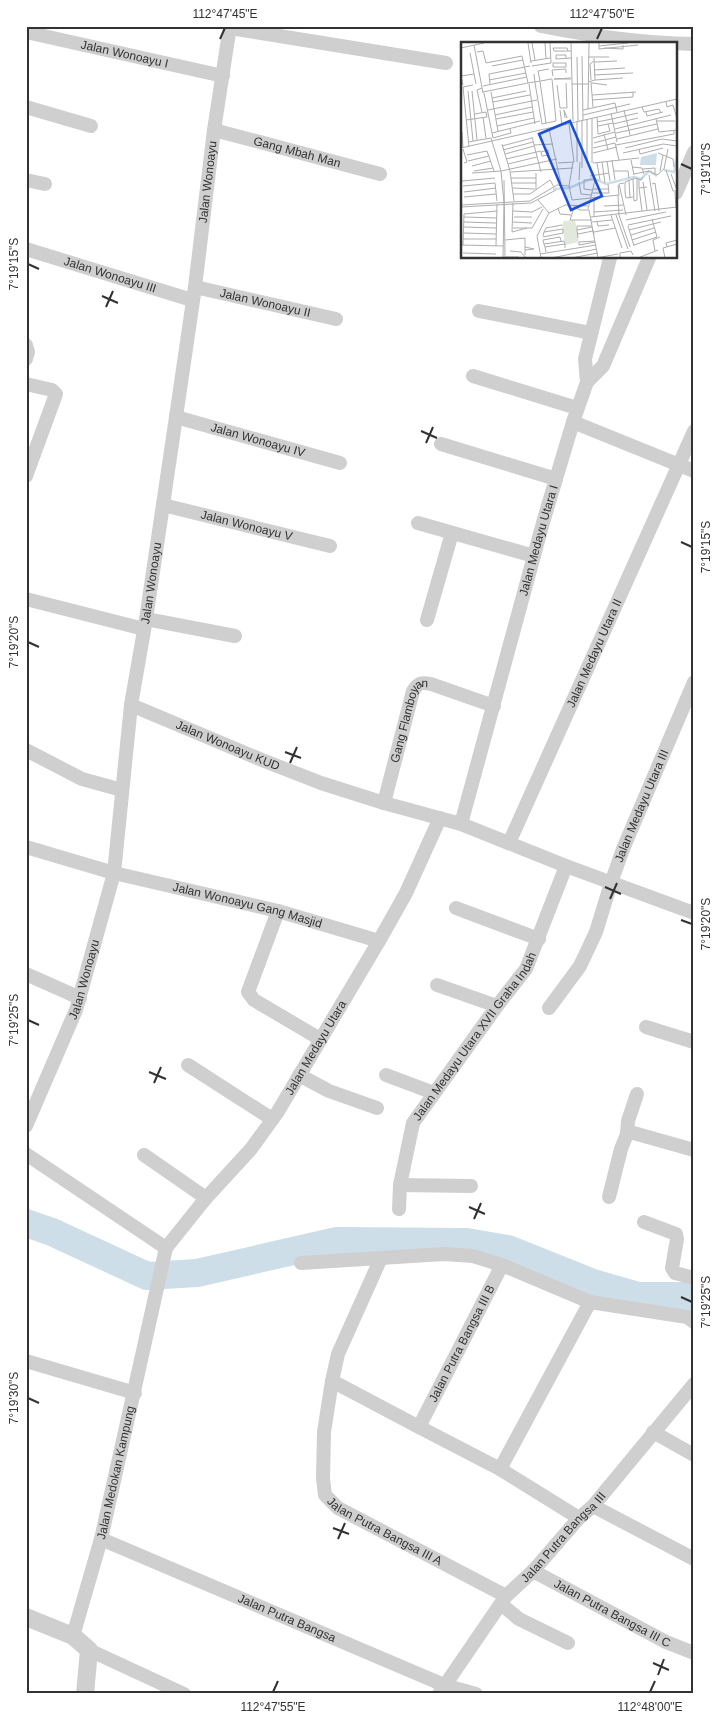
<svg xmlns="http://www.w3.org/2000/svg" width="720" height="1720" viewBox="0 0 720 1720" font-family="Arial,sans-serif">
  <rect width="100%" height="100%" fill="#fff"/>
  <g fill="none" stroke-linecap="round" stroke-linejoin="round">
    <!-- river -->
    <path stroke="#cddee8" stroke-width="28" d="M 26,1223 L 52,1232 L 147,1276 L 197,1273 L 337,1241 L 467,1242 L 508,1249 L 593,1283 L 638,1296 L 690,1296 L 694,1298"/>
    <!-- minor -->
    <g stroke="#cfcfcf" stroke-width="14">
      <path d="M 541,26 C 591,36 643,43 694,44"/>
      <path d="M 230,28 L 446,63"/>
      <path id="s1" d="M 26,32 L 223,76"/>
      <path d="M 26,107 L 91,126"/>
      <path id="s2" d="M 214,130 L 380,174"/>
      <path d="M 26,180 L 45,184"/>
      <path d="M 676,193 L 694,152"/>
      <path id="s3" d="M 26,249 L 192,300"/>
      <path id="s4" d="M 195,287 L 336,319"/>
      <path d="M 479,311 L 591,333"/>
      <path d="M 26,345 L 28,352 L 26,359"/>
      <path d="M 473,376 L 577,408"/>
      <path d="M 587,382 L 603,366 L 649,258"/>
      <path d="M 26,384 L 52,390 L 56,394 L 26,476"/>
      <path id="s5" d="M 176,417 L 340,463"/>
      <path d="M 573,422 L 694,471"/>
      <path d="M 441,444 L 556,479"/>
      <path id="s6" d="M 163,505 L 330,546"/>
      <path d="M 418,523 L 534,556"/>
      <path d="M 26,599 L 144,629"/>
      <path d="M 146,619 L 235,636"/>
      <path d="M 427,620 L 452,533"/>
      <path id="s7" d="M 131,705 L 262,760 L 321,783 L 384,803 L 461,824 L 566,866 L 694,913"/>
      <path d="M 26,750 L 82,779 L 122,790"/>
      <path id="s8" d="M 384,803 L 413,691 C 418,683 421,682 431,684 L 494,706"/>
      <path id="s9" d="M 461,824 L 544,519 L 573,422 L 587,382 L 585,359 L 610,258"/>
      <path id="s10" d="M 509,843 L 694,431"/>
      <path id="s11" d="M 26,847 L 114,873 L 278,911 L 379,941"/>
      <path d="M 456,908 L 539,939"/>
      <path d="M 278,911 L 248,992 L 254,1000 L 320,1039"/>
      <path d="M 26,974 L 80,998"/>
      <path d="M 437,985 L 497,1006"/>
      <path id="s12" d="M 549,1008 L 580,966 L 596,932 L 611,883 L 623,849 L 694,682"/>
      <path d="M 646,1027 L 694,1042"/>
      <path d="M 188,1065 L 272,1119"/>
      <path d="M 299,1075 L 329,1091 L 377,1108"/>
      <path d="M 386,1075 L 434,1093"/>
      <path id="s13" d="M 26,1126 L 76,1010 L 114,873 L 131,705 L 146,619 L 176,417 L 195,287 L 214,130 L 230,26"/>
      <path d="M 627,1134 L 628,1121 L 637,1094"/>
      <path d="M 26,1154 L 166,1248"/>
      <path d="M 144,1155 L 206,1198"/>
      <path d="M 400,1185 L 471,1186"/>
      <path d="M 609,1197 L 621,1149 L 627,1134 L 630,1132 L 694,1150"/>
      <path id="s14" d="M 399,1209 L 400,1185 L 413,1123 L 497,1006 L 526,969 L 566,866"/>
      <path d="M 644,1222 L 676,1234 L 677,1239 L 672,1268 L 675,1273 L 694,1278"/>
      <path id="s15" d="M 381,1258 L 338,1354 L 332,1381 L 324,1432 L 323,1478 L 325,1495 L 338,1508 L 506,1596"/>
      <path d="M 301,1263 L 444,1254 L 473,1256 L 502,1265"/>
      <path d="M 26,1361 L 135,1393"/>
      <path d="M 332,1381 L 419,1427"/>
      <path d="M 653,1432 L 694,1455"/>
      <path d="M 500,1469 L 590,1302"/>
      <path d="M 593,1506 L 694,1559"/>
      <path id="s16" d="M 579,1518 L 500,1469 L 419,1427 L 502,1265 L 590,1302 L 687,1317 L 694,1322"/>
      <path id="s17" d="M 101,1539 L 444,1685 L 476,1694"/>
      <path id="s18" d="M 533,1571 L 666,1642 L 694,1653"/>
      <path d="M 501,1604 L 519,1619 L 568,1643"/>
      <path id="s19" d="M 73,1636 L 101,1539 L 166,1248 L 206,1198 L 251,1149 L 277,1113 L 379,941 L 406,893 L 440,818"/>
      <path d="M 89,1650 L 184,1694"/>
      <path id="s20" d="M 439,1694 L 506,1596 L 533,1571 L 579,1518 L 593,1506 L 694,1384"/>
    </g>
    <!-- tertiary -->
    <path stroke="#cfcfcf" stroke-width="18" d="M 26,1617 L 73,1636 L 89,1650 L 85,1694"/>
  </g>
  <!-- ticks -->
  <path fill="none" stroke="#323232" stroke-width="2" d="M 220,39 L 225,28M 597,39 L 602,28M 681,164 L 692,169M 28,264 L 39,269M 102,296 L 118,303M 106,307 L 113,291M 421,431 L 437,438M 426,443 L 433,427M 681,542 L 692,547M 28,642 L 39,647M 285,752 L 301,758M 290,763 L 297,747M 605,887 L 621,894M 610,899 L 617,883M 681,920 L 692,924M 28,1020 L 39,1025M 149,1072 L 166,1079M 154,1083 L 161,1067M 469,1207 L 485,1214M 474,1219 L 481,1203M 681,1297 L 692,1302M 28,1398 L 39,1403M 333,1528 L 349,1534M 338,1539 L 345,1523M 653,1663 L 669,1670M 658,1675 L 664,1659M 273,1692 L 278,1681M 650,1692 L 655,1681"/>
  <g text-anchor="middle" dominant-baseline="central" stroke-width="5" stroke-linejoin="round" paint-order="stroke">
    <!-- street labels -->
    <g font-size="12" fill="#323232" stroke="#fff">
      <text stroke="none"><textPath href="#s1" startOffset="101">Jalan Wonoayu I</textPath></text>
      <text stroke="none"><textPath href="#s2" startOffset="86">Gang Mbah Man</textPath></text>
      <text stroke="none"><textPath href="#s13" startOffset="966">Jalan Wonoayu</textPath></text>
      <text stroke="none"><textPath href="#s3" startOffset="88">Jalan Wonoayu III</textPath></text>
      <text stroke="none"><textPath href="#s4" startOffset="72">Jalan Wonoayu II</textPath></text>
      <text stroke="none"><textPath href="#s5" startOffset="85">Jalan Wonoayu IV</textPath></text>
      <text stroke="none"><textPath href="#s6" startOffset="86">Jalan Wonoayu V</textPath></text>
      <text stroke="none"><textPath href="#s9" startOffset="294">Jalan Medayu Utara I</textPath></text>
      <text stroke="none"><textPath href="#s13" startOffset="561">Jalan Wonoayu</textPath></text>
      <text stroke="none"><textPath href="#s10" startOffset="208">Jalan Medayu Utara II</textPath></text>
      <text stroke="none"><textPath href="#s8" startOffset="88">Gang Flamboyan</textPath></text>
      <text stroke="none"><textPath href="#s7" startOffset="105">Jalan Wonoayu KUD</textPath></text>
      <text stroke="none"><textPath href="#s12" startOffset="224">Jalan Medayu Utara III</textPath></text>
      <text stroke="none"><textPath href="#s11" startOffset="229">Jalan Wonoayu Gang Masjid</textPath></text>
      <text stroke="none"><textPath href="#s13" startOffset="158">Jalan Wonoayu</textPath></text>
      <text stroke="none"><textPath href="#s14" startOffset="194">Jalan Medayu Utara XVII Graha Indah</textPath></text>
      <text stroke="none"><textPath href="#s19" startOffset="650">Jalan Medayu Utara</textPath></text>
      <text stroke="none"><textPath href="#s16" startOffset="278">Jalan Putra Bangsa III B</textPath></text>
      <text stroke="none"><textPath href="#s19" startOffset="169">Jalan Medokan Kampung</textPath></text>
      <text stroke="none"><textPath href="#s15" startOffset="318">Jalan Putra Bangsa III A</textPath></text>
      <text stroke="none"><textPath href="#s20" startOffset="201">Jalan Putra Bangsa III</textPath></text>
      <text stroke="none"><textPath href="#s18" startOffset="90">Jalan Putra Bangsa III C</textPath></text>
      <text stroke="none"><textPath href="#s17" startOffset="202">Jalan Putra Bangsa</textPath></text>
    </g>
  </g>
  <!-- overview -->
  <g transform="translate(461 42)">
    <rect width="216" height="216" fill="#fff"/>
    <path d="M 114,178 L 118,200 L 104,203 L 101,183 L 103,179 Z" fill="#e2e8dc"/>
    <path d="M 196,111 L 195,123 L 179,123 L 180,115 Z" fill="#cddee8"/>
    <path fill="none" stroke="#cddee8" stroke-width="2.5" d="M 203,128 L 213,130 L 216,115M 92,147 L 108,146 L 132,136 L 145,142 L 173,135 L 180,137 L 188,129 L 196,134"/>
    <path fill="none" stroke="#adadad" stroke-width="1" d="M 67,1 L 70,21M 71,1 L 74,18M 84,1 L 85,17M 110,1 L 112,79M 138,1 L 138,7 L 177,3M 13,3 L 22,51M 138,4 L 167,1M 0,6 L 23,1M 143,6 L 162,7 L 162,3M 107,9 L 106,6 L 92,6 L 93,9 L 110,9M 16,10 L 22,9 L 25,21 L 61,14 L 67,41M 9,11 L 15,42M 121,14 L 122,78M 116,15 L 117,79M 127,15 L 148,15M 105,16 L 105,13 L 95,13 L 95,17 L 110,16M 70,19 L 89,16M 134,20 L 156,19M 92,21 L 105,21 L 105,25 L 92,25 ZM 31,24 L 62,18M 71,24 L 90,21 L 89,1M 133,28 L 164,26M 133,33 L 172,31M 92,34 L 91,28 L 105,27 L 105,31M 110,36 L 93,37 L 110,37M 28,38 L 65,31M 130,38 L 129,22 L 133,19M 134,38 L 162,36M 79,39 L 77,29 L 88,27M 79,40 L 85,81M 127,40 L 134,38 L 133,16M 130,40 L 132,65M 131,41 L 146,43M 29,42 L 28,32 L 69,24M 68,42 L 74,82M 111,42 L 127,42M 2,43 L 0,34 L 13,32M 96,43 L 99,66 L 106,66 L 105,41M 22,44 L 66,35M 7,49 L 12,99M 11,49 L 16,98M 22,50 L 67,41 L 73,40 L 74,40 L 80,39 L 90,37 L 91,37 L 95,79 L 81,82 L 74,41 L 74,40 L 73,32M 30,50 L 37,89M 23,51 L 32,96 L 50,91 L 49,87M 131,53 L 175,50M 31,56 L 65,49M 131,58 L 172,55 L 172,50M 32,60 L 69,53M 205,60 L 206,65 L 212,63 L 216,76M 181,65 L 183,70 L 198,67 L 200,71M 127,67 L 128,1M 27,68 L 76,58M 99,68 L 101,83M 122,68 L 154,61 L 156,70M 163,68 L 169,93M 21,70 L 16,48 L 21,46M 185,70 L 186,74 L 202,70M 150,71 L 156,100M 34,73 L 71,65M 122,73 L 169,62M 22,75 L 25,96M 136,75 L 137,92 L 149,89 L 147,82M 104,76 L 103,68 L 106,76M 131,76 L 131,121M 35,77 L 72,70M 151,77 L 177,71M 195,77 L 198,90 L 216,88M 5,78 L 26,75 L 25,70 L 14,72M 196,79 L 214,79M 136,80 L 151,77M 108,82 L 113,120M 152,82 L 177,76M 36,84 L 73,76M 137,84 L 152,81M 88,87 L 100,142M 154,87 L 210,73M 1,90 L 2,105M 31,91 L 79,79M 155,91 L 196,82M 143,92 L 147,108M 71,95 L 80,130M 132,96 L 154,90M 156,97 L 197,87M 7,100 L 30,96 L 40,129 L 43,161 L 42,216M 133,101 L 155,95M 41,102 L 49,129 L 53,159M 73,103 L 92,102M 155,103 L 213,92 L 213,89M 41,104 L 71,96M 8,105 L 2,45 L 12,43M 0,106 L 216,57M 132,106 L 154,101 L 158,118M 164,106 L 201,97 L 216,99M 2,107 L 6,120 L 3,121M 178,107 L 179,112 L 202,106M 42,108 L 72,100M 132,111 L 156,105M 162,111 L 202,102 L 216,104M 197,111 L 212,117 L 213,125M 44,112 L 73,104M 6,113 L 26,109 L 33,129M 88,113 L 81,114 L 80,110 L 87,108 L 88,116M 45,117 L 80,109M 151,118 L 154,138M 170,118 L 173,133M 7,119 L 28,114M 126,119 L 126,77M 146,119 L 149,139M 116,120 L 116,79M 141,120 L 144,141M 97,121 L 113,120M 132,121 L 178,116M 136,121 L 139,138M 47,122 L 76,115M 11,124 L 30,119M 171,125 L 181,126 L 183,132M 121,126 L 121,78M 182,127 L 194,126 L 194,132M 205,128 L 212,149 L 216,149M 13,129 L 32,126M 40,129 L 96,117M 153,129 L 167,129 L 168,136M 199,129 L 202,113M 50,130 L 112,126M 11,131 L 40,129M 173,132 L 188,129 L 196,133 L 203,127 L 207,107M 210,132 L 216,148M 188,133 L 194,169M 129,134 L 148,131M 50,136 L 75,136M 172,137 L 164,140 L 164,150 L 165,156 L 172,155M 176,137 L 176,158 L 173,159 L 172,137 L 174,136 L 180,138 L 182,135M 43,138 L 44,215 L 58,215M 118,138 L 119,120M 168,138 L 169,156M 178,138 L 178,146 L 186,145M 1,139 L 34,136M 118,140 L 120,152 L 130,153M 182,140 L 186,168M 34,141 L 36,159M 51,141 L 75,141M 163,141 L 158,142 L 165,173M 191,142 L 194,141 L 198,169M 2,144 L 34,141M 52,146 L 74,147M 178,146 L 181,169M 75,147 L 75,131M 132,147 L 148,147M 3,150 L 35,146M 214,150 L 215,166M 130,151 L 148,151 L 147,142M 52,152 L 69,152 L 89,138 L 93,145M 157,153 L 158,173 L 169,205M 3,155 L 35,152M 133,157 L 133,175M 77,158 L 88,171M 111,158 L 158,153 L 157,143M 111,158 L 108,144 L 112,120M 52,161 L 51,190 L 66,186M 0,163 L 69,159 L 96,143 L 108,144M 112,163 L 118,168 L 128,168 L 137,216M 143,164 L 162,163M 0,165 L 70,161 L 95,148M 97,166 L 99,172 L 110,173M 113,166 L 109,178 L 131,178M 127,167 L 134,138 L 123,138 L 123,147 L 131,148M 52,169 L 71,170 L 81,165M 133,170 L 162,168M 88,171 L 104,163 L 127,164M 150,173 L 161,206M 155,173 L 167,207M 3,175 L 36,176M 53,175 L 71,175M 130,175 L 216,165M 165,178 L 205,170M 3,180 L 35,181M 52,180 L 71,181M 131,180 L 151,178M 136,180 L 137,184 L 148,183M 167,183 L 210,174M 167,184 L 173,204M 3,185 L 35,186M 52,186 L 71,186M 71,186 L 82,167M 116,188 L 116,184 L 131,184M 168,188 L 200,180M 83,190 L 85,186 L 101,183M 133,190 L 154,186M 3,191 L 35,192M 117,192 L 132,189M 170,193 L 193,186M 76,194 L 88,171M 76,194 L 80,216M 82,194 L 83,190 L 102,187 L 102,191M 82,195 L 102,191M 117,196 L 116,188 L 131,185 L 133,193M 2,197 L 35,197M 44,198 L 64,196 L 64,213M 171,198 L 195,190M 83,202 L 82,198 L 99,195 L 100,199M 0,203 L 42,204M 2,203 L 3,172 L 36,169M 118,203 L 118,200 L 134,199M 118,203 L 134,200M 173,203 L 196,195 L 191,177M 35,204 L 36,162M 84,205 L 83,202 L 103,199 L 104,202M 206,205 L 205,201 L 216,198M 64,208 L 73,207 L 64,205M 49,209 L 60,210 L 65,216M 194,209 L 192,198 L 199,195M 85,210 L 84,205 L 104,202 L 104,206M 2,211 L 35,212M 79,212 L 135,203M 90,216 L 136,207M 110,216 L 137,211M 135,216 L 157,212M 159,216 L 159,211 L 170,209 L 172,213M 177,216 L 197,208M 204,216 L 202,206 L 216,202"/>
    <path fill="#1d4ed8" fill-opacity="0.15" stroke="#1d4ed8" stroke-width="2.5" d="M 109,79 L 141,154 L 110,168 L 78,92 Z"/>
    <rect width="216" height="216" fill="none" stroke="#323232" stroke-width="2.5"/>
  </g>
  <!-- border -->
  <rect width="720" height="1720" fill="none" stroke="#ffffff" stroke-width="55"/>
  <rect x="28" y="28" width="664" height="1664" fill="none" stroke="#323232" stroke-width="2"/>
  <g font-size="12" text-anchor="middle" fill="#323232">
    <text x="225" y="18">112°47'45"E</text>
    <text x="602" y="18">112°47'50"E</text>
    <text transform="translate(706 169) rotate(-90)" y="4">7°19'10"S</text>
    <text transform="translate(14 264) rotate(-90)" y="4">7°19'15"S</text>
    <text transform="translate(706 547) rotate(-90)" y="4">7°19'15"S</text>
    <text transform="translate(14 642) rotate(-90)" y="4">7°19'20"S</text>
    <text transform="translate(706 924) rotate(-90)" y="4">7°19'20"S</text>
    <text transform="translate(14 1020) rotate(-90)" y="4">7°19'25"S</text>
    <text transform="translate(706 1302) rotate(-90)" y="4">7°19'25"S</text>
    <text transform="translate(14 1398) rotate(-90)" y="4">7°19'30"S</text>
    <text x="273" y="1711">112°47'55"E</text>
    <text x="650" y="1711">112°48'00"E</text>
  </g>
</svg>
